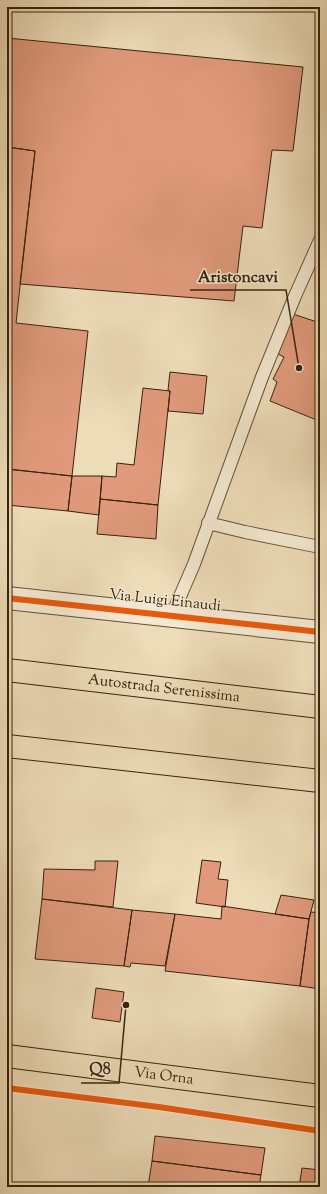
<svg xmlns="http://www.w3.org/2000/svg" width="327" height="1194" viewBox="0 0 327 1194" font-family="'Sorts Mill Goudy',serif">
  <rect width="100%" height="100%" fill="#eddcb8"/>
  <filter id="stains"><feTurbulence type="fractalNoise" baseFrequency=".005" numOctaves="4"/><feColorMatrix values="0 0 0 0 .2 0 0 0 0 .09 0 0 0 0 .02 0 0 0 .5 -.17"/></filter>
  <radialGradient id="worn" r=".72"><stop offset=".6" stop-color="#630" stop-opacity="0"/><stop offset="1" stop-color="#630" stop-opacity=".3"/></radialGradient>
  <!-- building -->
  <path fill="#e09a7b" stroke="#37220c" d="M 7,38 L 303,67 L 293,151 L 272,150 L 262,228 L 243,226 L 234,301 L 20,284 L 35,151 L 7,147 Z
    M 7,147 L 35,151 L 16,323 L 88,331 L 72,476 L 7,469 Z
    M 293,314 L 320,323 L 320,418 L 319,421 L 270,401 L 277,382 L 273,379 L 284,357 L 278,354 Z
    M 170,372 L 207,376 L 203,414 L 168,411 L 170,391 L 168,390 Z
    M 143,388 L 170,391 L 158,505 L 100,499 L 102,476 L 116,477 L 117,463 L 134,465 Z
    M 7,469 L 72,476 L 68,511 L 7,505 Z
    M 72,476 L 102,476 L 99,515 L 68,511 Z
    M 100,499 L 158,505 L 156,539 L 97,534 Z
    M 202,860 L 221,862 L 218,879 L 228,880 L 225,907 L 196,903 Z
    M 95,861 L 118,861 L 113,907 L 42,899 L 44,869 L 95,870 Z
    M 281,895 L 314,900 L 309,919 L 275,914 Z
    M 42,899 L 132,910 L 124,966 L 35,959 Z
    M 222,906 L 309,919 L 300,986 L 165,971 L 175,914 L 221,919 Z
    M 132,910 L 175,914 L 165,966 L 131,963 L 130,967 L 124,966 Z
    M 311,912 L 320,913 L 320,989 L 300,986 L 309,919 Z
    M 96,988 L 124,992 L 120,1022 L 92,1018 Z
    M 155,1136 L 265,1148 L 261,1175 L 152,1161 Z
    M 152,1161 L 261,1175 L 259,1187 L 148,1187 Z
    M 302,1168 L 320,1170 L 320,1187 L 299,1187 Z"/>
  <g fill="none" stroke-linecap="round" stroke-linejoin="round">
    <defs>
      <path id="service" d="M 208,523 L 245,532 L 320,547
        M 172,615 L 194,564 L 262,377 L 295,296 L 320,240"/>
      <path id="minor" d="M 7,598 L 320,632"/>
      <g id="primary">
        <path id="s1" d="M 7,1056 L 320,1096"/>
      </g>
      <g id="motorway">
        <path id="s2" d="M 7,670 L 320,707"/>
        <path d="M 7,746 L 320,781"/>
      </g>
    </defs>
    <!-- service casing -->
    <use href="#service" stroke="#645037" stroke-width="14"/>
    <!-- minor casing -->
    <use href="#minor" stroke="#645037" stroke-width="24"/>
    <!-- primary casing -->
    <use href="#primary" stroke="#37220c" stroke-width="24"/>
    <!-- motorway casing -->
    <use href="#motorway" stroke="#37220c" stroke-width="24"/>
    <!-- service -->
    <use href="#service" stroke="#f3e8d1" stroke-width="12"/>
    <!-- minor -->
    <use href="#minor" stroke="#f3e8d1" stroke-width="22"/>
    <!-- primary -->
    <use href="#primary" stroke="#eddcb8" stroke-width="22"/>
    <!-- motorway -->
    <use href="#motorway" stroke="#eddcb8" stroke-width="22"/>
    <defs>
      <path id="cycleway" d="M 7,598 L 320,632
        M 7,1088 L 159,1107 L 320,1131"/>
    </defs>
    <!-- cycleway casing -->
    <use href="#cycleway" stroke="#f3e8d1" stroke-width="8"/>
    <!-- cycleway -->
    <use href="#cycleway" stroke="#e8590c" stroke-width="6"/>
  </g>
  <g text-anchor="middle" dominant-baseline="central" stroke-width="3" stroke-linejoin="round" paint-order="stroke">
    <!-- street labels -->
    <g font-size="15" fill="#37220c" stroke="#f3e8d1">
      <text transform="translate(165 601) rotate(6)">Via Luigi Einaudi</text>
      <text stroke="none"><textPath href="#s2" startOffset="158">Autostrada Serenissima</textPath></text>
      <text stroke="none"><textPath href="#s1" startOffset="158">Via Orna</textPath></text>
    </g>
  </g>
  <!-- callouts -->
  <path fill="none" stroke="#37220c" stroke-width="1.5" d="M299 368L286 290H190M126 1005L119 1083H81"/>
  <g fill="#37220c" stroke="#f3e8d1" stroke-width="1.5">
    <circle cx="299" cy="368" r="4"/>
    <circle cx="126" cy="1005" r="4"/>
  </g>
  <g font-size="16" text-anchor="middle" font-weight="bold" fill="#37220c" stroke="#f3e8d1" stroke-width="3" stroke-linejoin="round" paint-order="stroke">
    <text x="238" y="282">Aristoncavi</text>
    <text x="100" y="1074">Q8</text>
  </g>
  <!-- margin -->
  <rect width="327" height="1194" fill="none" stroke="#eddcb8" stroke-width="24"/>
  <rect x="8" y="8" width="311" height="1178" fill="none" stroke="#37220c" stroke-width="2"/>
  <rect x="12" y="12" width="303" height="1170" fill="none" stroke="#37220c"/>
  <rect width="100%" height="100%" filter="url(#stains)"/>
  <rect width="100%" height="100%" fill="url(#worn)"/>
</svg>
